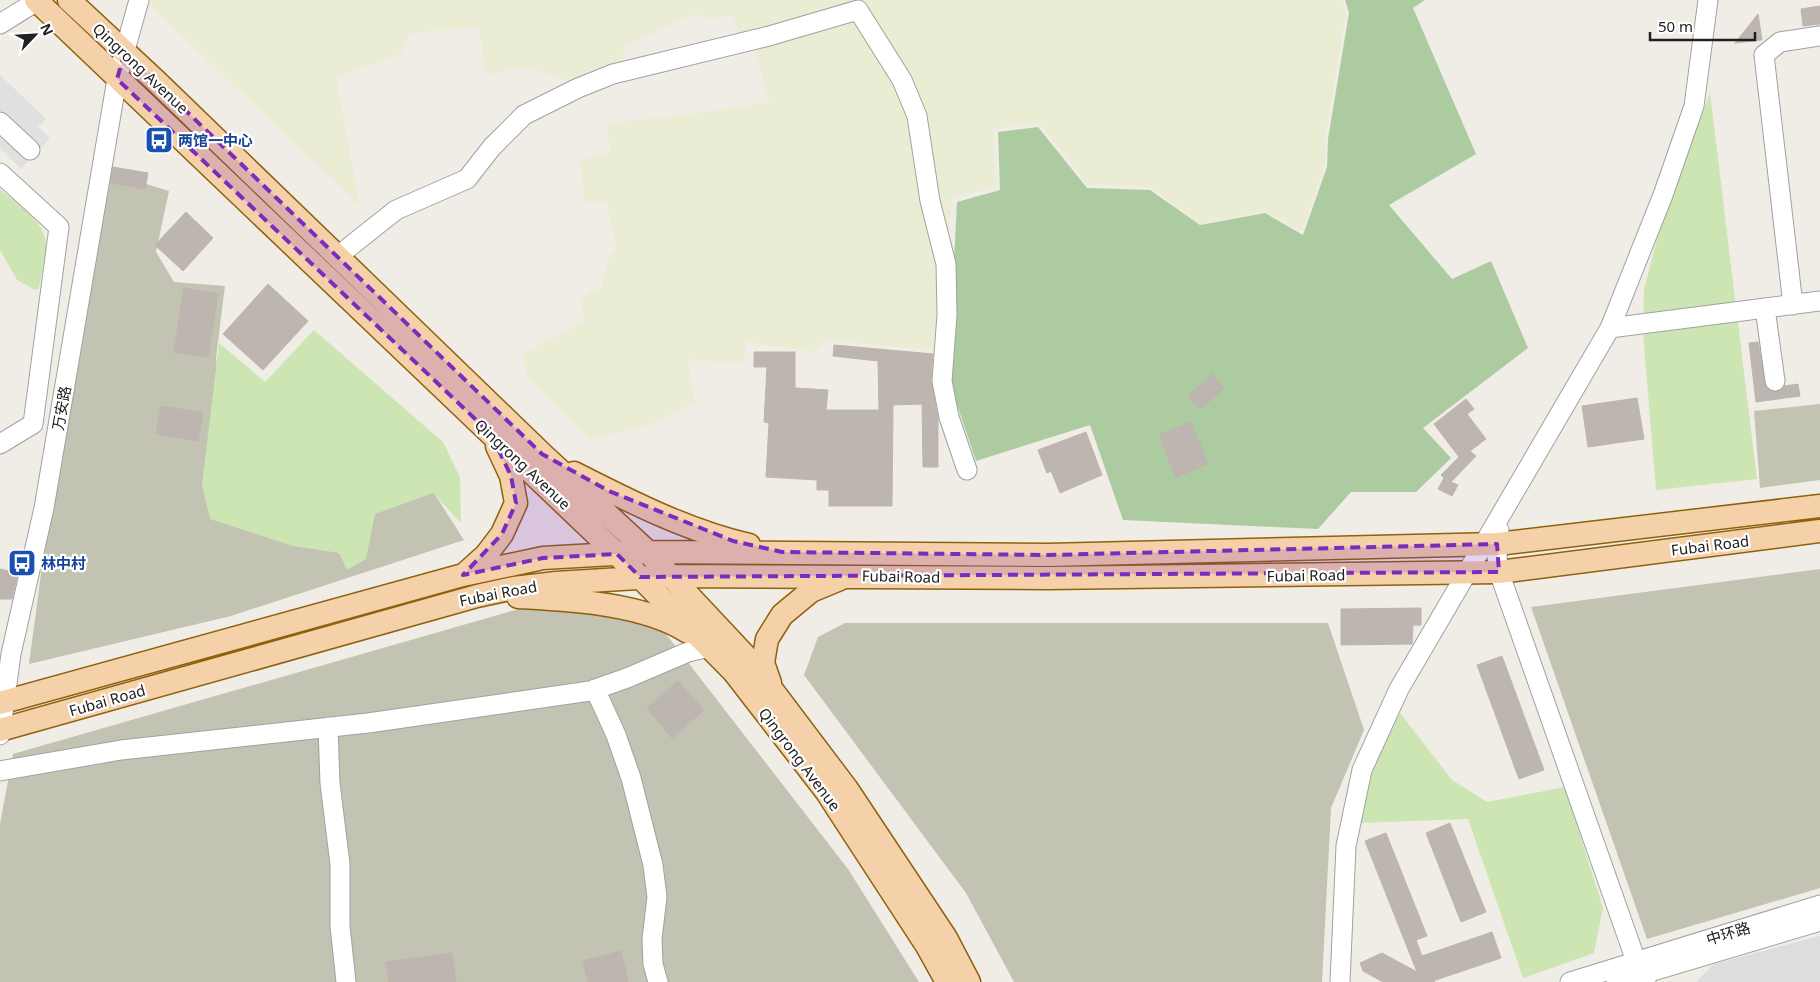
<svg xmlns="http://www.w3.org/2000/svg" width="1820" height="982" viewBox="0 0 1820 982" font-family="'Noto Sans','Noto Sans SC',sans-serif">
  <rect width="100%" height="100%" fill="#f0ede7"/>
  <!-- residential -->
  <path fill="#dedddd" d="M 1820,936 L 1820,982 L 1696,982 L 1714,964 Z"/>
  <!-- construction -->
  <path fill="#c3c3b3" d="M 95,168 L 169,191 L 156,252 L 174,282 L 225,286 L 216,358 L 220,392 L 430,487 L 464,540 L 231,616 L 29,664 Z
    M 1820,404 L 1820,480 L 1760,488 L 1754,411 Z
    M 1820,569 L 1820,888 L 1647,939 L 1531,607 Z
    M 557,598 L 604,606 L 666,634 L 848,869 L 919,982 L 0,982 L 0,824 L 13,754 Z
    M 845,623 L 1328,623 L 1364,730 L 1331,808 L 1322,982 L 1014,982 L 966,893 L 804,675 L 818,637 Z"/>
  <!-- farmland -->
  <path fill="#ebecd4" d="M 150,0 L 1342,0 L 1346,13 L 1325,140 L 1325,165 L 1302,231 L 1265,211 L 1200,224 L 1151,187 L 1088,184 L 1040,124 L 993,128 L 996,187 L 952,198 L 939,351 L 825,340 L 814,352 L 746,342 L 743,364 L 687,359 L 696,402 L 657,422 L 590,440 L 528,377 L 522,354 L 585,321 L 579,300 L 601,286 L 610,255 L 617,249 L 606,201 L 585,203 L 580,160 L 610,153 L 607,122 L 665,118 L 770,102 L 753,47 L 739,33 L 731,15 L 710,20 L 696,14 L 623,46 L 624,63 L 569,81 L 529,67 L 485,75 L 479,27 L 410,33 L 401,54 L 336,77 L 360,206 L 149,4 Z"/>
  <!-- grass -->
  <path fill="#cce5b2" d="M 1710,93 L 1757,479 L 1656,490 L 1643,333 L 1644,289 L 1658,236 Z
    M 0,189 C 15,203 47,222 46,245 C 46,259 41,274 39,288 L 35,290 L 17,280 L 0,250 Z
    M 314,330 L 443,442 L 460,477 L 461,523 L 433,493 L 375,514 L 366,559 L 347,570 L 339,553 L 293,546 L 210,519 L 202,485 L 219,343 L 265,382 Z
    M 1400,713 L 1452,780 L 1487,802 L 1565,787 L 1603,908 L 1594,953 L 1523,978 L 1468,819 L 1358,823 L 1372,765 Z"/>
  <!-- forest -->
  <path fill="#adcba0" d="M 1345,0 L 1425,0 L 1413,8 L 1476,154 L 1389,205 L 1452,279 L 1491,261 L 1528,348 L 1423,428 L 1451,458 L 1416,492 L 1351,492 L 1318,529 L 1123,520 L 1090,425 L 976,461 L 948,378 L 957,202 L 1000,190 L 998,132 L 1038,127 L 1087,188 L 1150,190 L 1200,225 L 1265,213 L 1303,235 L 1327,167 L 1328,139 L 1349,13 Z"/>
  <!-- parking -->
  <path fill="#e0e0e0" d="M 0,75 L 46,119 L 38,127 L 50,138 L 21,169 L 0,148 Z"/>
  <!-- building -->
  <path fill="#bdb6b0" stroke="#c0b4ab" d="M 1820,6 L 1820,24 L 1803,26 L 1801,9 Z
    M 1758,14 L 1762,40 L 1735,43 Z
    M 113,167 L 148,173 L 145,189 L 111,183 Z
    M 186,212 L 213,238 L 183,271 L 155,245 Z
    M 268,284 L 308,321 L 263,370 L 223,334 Z
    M 184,288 L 218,294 L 208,357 L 174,352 Z
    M 1758,342 L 1766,387 L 1776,392 L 1785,386 L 1798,384 L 1800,396 L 1756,402 L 1749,343 Z
    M 834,345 L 933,354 L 931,380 L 938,418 L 938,467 L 923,467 L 922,404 L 893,405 L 892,506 L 829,506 L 829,490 L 817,490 L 817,480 L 766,477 L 769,423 L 764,422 L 767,367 L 754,367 L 754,352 L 795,352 L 795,388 L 828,390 L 826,410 L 879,410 L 878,361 L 833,356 Z
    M 1212,374 L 1224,388 L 1200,410 L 1188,396 Z
    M 1637,398 L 1644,439 L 1588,447 L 1582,406 Z
    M 1466,399 L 1474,409 L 1467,414 L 1486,439 L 1470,451 L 1476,456 L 1451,482 L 1458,485 L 1452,496 L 1438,489 L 1444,478 L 1441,475 L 1459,457 L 1434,424 Z
    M 161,406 L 203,413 L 198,441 L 156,434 Z
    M 1191,422 L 1208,464 L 1176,477 L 1159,435 Z
    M 1086,432 L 1102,475 L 1060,493 L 1051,471 L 1047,473 L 1038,450 Z
    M 0,569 L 18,573 L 12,599 L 0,599 Z
    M 1421,608 L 1421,625 L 1413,625 L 1412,644 L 1341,645 L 1341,609 Z
    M 1502,656 L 1544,770 L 1519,779 L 1477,665 Z
    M 678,681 L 704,710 L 672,738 L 647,708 Z
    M 1450,823 L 1486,912 L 1461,922 L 1426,833 Z
    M 1386,833 L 1427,936 L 1416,940 L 1422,956 L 1492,932 L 1501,958 L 1433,981 L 1435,982 L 1383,982 L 1363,971 L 1360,963 L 1382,953 L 1417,972 L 1365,841 Z
    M 621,951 L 628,982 L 588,982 L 583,961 Z
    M 452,953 L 456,982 L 389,982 L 386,962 Z"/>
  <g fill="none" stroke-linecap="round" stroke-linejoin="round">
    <defs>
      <path id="minor" d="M 0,24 L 37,1
        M 0,122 L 30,150
        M 0,173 L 59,227 L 33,424 L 0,444
        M 338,256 L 396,210 L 467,179 L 492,147 L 524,115 L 578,88 L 613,74 L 769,36 L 858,10 L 902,80 L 917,116 L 930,201 L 946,264 L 947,315 L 942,381 L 949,417 L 967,470
        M 1793,305 L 1764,55 L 1780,42 L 1820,36
        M 1765,308 L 1775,381
        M 1610,328 L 1820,301
        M 1499,530 L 1497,557 L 1499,572 L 1636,961 L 1646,982
        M 595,689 L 616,735 L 631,778 L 653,865 L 657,897 L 652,939 L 653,964 L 658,982
        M 328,727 L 330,783 L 340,864 L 340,926 L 346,982
        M 0,735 L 11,654 L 44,508 L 117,79 L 139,0
        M 0,771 L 121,750 L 368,723 L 590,691 L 627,678 L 688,652 L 710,647
        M 1340,982 L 1346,846 L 1362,770 L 1399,689 L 1610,328 L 1663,195 L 1694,106 L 1708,0
        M 1570,982 L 1820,905
        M 1616,982 L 1820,921"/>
      <path id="major" d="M 36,0 L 617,554 L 734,672 L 826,791 L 927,946 L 947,982
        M 69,0 L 156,81 L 542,454 L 648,552 L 751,662 L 847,789 L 946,938 L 969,982
        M 574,473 C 629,501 688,531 749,545
        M 466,573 L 486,555 L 502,534 L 516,503 L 511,476 L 497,446
        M 518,597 C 570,600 643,603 688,632
        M 770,683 L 763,663 L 767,639 L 782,615 L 811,591 L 840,579
        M 0,703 L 463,575 L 543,558 L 648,552 L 1048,555 L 1497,544 L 1820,506
        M 0,730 L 477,596 L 514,588 L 556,583 L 670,576 L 1048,578 L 1499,572 L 1820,531"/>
    </defs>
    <!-- minor casing -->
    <use href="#minor" stroke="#a1a1a1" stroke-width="21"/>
    <!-- major casing -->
    <use href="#major" stroke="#8e610d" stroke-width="25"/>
    <!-- minor -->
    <use href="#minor" stroke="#fff" stroke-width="19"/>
    <!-- major -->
    <use href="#major" stroke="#f4d1a8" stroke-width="22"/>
  </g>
  <!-- marked area -->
  <path fill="#7b2cbf" fill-opacity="0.2" stroke="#7b2cbf" stroke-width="4" stroke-dasharray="10 6" stroke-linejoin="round" d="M 125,52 L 542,454 L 609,491 L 733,541 L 782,552 L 1048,555 L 1497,544 L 1499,572 L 640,577 L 617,554 L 543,558 L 463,575 L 502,534 L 516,503 L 511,476 L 491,434 L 117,79 Z"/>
  <!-- icons -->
  <defs>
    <symbol id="bus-square" viewBox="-11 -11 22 22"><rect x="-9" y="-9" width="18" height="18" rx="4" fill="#1a4fb4" stroke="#fff"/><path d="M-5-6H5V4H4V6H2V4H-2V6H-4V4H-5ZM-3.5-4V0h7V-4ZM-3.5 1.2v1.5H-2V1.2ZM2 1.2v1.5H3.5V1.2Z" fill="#fff"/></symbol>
  </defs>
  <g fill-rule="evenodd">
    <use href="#bus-square" x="143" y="124" width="32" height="32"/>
    <use href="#bus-square" x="6" y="547" width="32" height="32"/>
  </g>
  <g text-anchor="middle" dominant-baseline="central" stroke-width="4.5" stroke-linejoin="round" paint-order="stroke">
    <!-- street labels -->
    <g font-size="15" fill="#202020" stroke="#fff">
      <text transform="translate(141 68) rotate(43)">Qingrong Avenue</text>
      <text transform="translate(61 408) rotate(-80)">万安路</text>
      <text transform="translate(523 464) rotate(43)">Qingrong Avenue</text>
      <text transform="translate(1710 545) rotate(-7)">Fubai Road</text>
      <text transform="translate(1306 575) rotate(-1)">Fubai Road</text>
      <text transform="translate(901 576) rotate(1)">Fubai Road</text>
      <text transform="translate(498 593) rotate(-11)">Fubai Road</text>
      <text transform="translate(107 700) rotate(-16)">Fubai Road</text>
      <text transform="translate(800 759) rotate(53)">Qingrong Avenue</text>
      <text transform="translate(1728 933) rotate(-17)">中环路</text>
    </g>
    <!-- transit labels -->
    <g font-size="15" font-weight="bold" fill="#164399" stroke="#fff" text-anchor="start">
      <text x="178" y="140">两馆一中心</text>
      <text x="41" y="563">林中村</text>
    </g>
  </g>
  <!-- north arrow -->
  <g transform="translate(35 35) rotate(65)" stroke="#ffffff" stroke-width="4" paint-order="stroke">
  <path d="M0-4L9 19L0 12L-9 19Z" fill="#202020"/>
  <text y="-8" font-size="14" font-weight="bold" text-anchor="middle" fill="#202020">N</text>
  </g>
  <!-- scale -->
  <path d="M1650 32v8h105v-8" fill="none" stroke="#202020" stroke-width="2.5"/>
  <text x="1658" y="32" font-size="15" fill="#202020" stroke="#ffffff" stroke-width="4" paint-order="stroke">50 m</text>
</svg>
